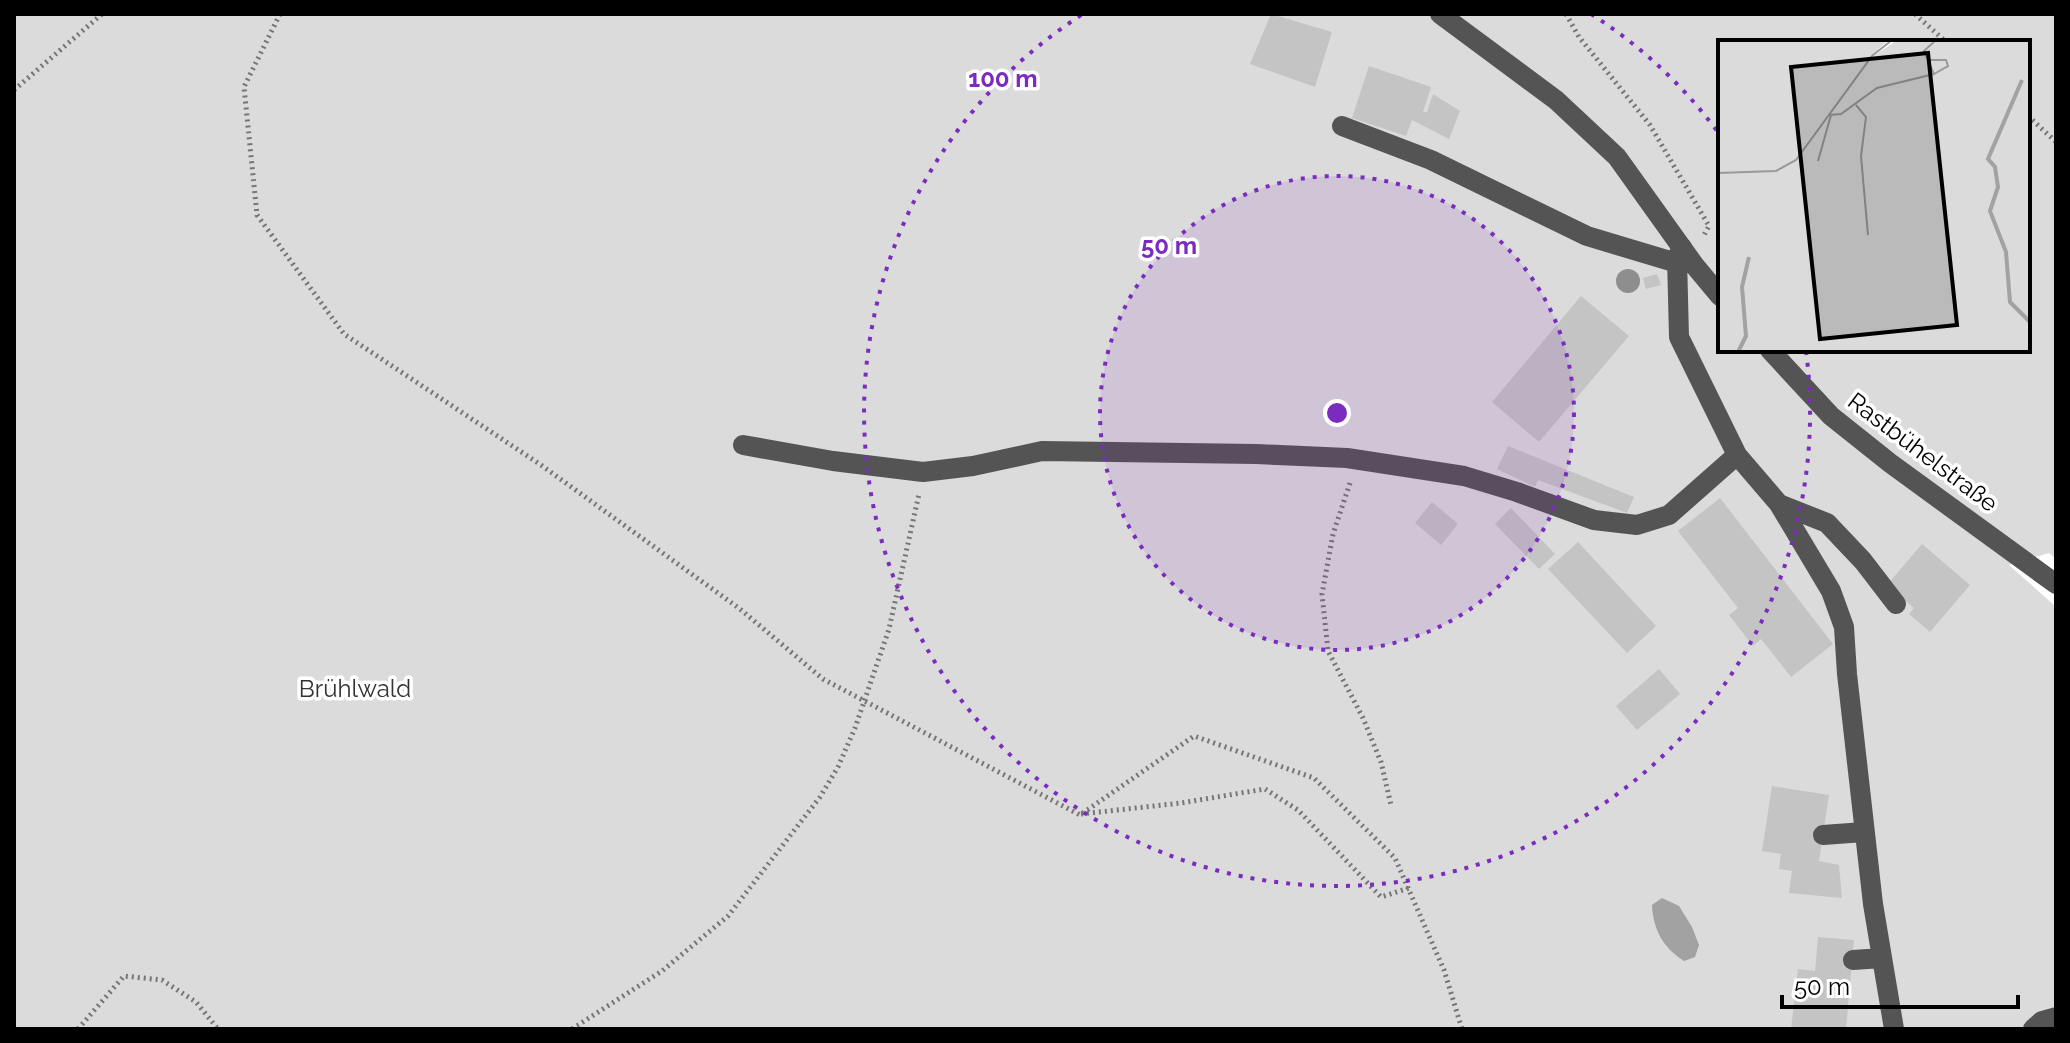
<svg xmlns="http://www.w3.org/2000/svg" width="2070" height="1043" viewBox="0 0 2070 1043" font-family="Raleway,sans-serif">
  <rect width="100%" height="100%" fill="#fff"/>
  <!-- green -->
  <path fill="#dbdbdb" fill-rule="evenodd" d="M 14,14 L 2056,14 L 2056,559 L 2049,553 L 2009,565 L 2056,607 L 2056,1029 L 14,1029 ZM 1720,42 L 2028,42 L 2028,350 L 1720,350 Z"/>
  <!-- water -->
  <path fill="#a2a2a2" d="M 1662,898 L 1679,906 L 1692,927 L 1699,945 L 1695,957 L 1684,961 C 1663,948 1653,929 1652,905 Z"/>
  <!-- building -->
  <path fill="#c4c4c4" d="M 1271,14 L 1332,32 L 1315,87 L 1250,64 Z
    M 1369,66 L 1431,87 L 1423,112 L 1427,112 L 1433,94 L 1460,111 L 1449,139 L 1412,120 L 1406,136 L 1352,118 Z
    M 1657,274 L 1661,285 L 1646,289 L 1643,278 Z
    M 1581,296 L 1629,336 L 1539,442 L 1492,402 Z
    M 1508,446 L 1634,497 L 1627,513 L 1538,480 L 1535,487 L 1497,469 Z
    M 1720,498 L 1833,644 L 1791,677 L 1761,639 L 1753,646 L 1729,615 L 1738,608 L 1678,531 Z
    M 1432,502 L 1458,524 L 1441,545 L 1415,523 Z
    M 1511,508 L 1555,554 L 1539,569 L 1495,524 Z
    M 1578,542 L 1656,626 L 1627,653 L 1548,569 Z
    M 1922,544 L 1970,585 L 1930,632 L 1909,614 L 1914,608 L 1887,585 Z
    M 1659,669 L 1680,694 L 1637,730 L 1616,706 Z
    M 1772,786 L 1829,795 L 1819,861 L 1839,865 L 1842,898 L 1789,893 L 1792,871 L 1779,869 L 1781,854 L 1762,851 Z
    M 1818,937 L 1854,940 L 1846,1029 L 1791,1029 L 1798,969 L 1815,971 Z"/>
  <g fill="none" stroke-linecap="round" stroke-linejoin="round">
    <!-- path -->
    <path stroke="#767676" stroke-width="5" stroke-dasharray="2 4" stroke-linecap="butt" d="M 280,14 L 244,87 L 257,215 L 344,334 L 541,465 L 740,609 L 823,679 L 1080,815 L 1194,736 L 1314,778 L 1395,858 L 1444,970 L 1462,1029
      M 1566,14 L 1579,37 L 1650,125 L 1709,226 L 1704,235
      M 1915,14 L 1946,42
      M 14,90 L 102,14
      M 2028,116 L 2056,142
      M 1350,483 L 1333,534 L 1322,594 L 1328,651 L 1363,718 L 1381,762 L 1391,805
      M 1081,814 L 1181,803 L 1265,789 L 1298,810 L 1381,897 L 1409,888
      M 78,1029 L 124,976 L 162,980 L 196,1002 L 218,1029
      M 572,1029 L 662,971 L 728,916 L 820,797 L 838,767 L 855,728 L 889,629 L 919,494"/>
    <!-- minor -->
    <path stroke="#545454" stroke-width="20" d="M 1440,14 L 1556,100 L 1617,157 L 1695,266 L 1720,296
      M 1342,126 L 1431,160 L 1587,236 L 1677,263
      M 1682,247 L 1677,258 L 1679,337 L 1737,455 L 1779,504 L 1831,591 L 1844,627 L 1847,674 L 1873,904 L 1894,1029
      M 1770,350 L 1831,416 L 1890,463 L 2056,584
      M 743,445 L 833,461 L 923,472 L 973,466 L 1042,451 L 1256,454 L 1347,458 L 1464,476 L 1517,492 L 1594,520 L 1637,525 L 1669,515 L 1737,455
      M 1779,504 L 1827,523 L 1863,561 L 1896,604
      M 1823,835 L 1864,832
      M 1853,960 L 1882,958
      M 2033,1029 L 2042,1021 L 2056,1017"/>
  </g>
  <!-- trees -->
  <circle fill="#8e8e8e" cx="1628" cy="281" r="12"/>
  <!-- distance rings -->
  <circle cx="1337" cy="413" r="237" fill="#7b2cbf" fill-opacity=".12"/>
  <g fill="none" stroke="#7b2cbf" stroke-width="4" stroke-dasharray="4 8">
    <circle cx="1337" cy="413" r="237"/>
    <path d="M1591 14A473 473 0 0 1 1720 135M1806 351A473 473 0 1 1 1083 14"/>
  </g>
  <g text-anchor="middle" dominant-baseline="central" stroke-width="7" stroke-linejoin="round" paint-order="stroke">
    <!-- street labels -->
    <g font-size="24" fill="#000" stroke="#fff">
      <text transform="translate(1923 452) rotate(37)">Rastbühelstraße</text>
    </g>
    <!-- park labels -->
    <g font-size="24" fill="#323232" stroke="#fff">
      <text x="355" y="688">Brühlwald</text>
    </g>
  </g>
  <!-- overview -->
  <g transform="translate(1718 40)">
    <rect width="312" height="312" fill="#fff"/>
    <path d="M 0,0 L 170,0 L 146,23 L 179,0 L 312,0 L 312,312 L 0,312 Z" fill="#dbdbdb"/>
    <path fill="none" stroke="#a2a2a2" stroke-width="4" d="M 304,40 L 270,119 L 277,127 L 280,147 L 272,171 L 288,212 L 292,262 L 312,282M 20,312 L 28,296 L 24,247 L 31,217"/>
    <path fill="none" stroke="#999" stroke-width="2" d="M 211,20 L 228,20 L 230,26 L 216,34M 138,65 L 148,77 L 143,116 L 150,195M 112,75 L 123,74 L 159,48 L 216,34 L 206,11 L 218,0M 100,121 L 113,75M 0,133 L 58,131 L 78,120 L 154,16 L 174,0"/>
    <path fill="#000" fill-opacity="0.15" stroke="#000" stroke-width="4" d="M 210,13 L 239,285 L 102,299 L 73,27 Z"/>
    <rect width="312" height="312" fill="none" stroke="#000" stroke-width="4"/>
  </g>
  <circle cx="1337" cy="413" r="12" fill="#7b2cbf" stroke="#fff" stroke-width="4"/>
  <g font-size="24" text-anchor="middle" font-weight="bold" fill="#7b2cbf" stroke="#fff" stroke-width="7" stroke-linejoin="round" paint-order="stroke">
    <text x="1003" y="87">100 m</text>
    <text x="1169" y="254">50 m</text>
  </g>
  <!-- border -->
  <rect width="2070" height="1043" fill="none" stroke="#000000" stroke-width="32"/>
  <!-- scale -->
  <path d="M1782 995v12h236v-12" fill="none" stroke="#000000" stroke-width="4"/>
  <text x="1794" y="995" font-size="24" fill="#000000" stroke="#ffffff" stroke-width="6" paint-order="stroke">50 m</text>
</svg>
